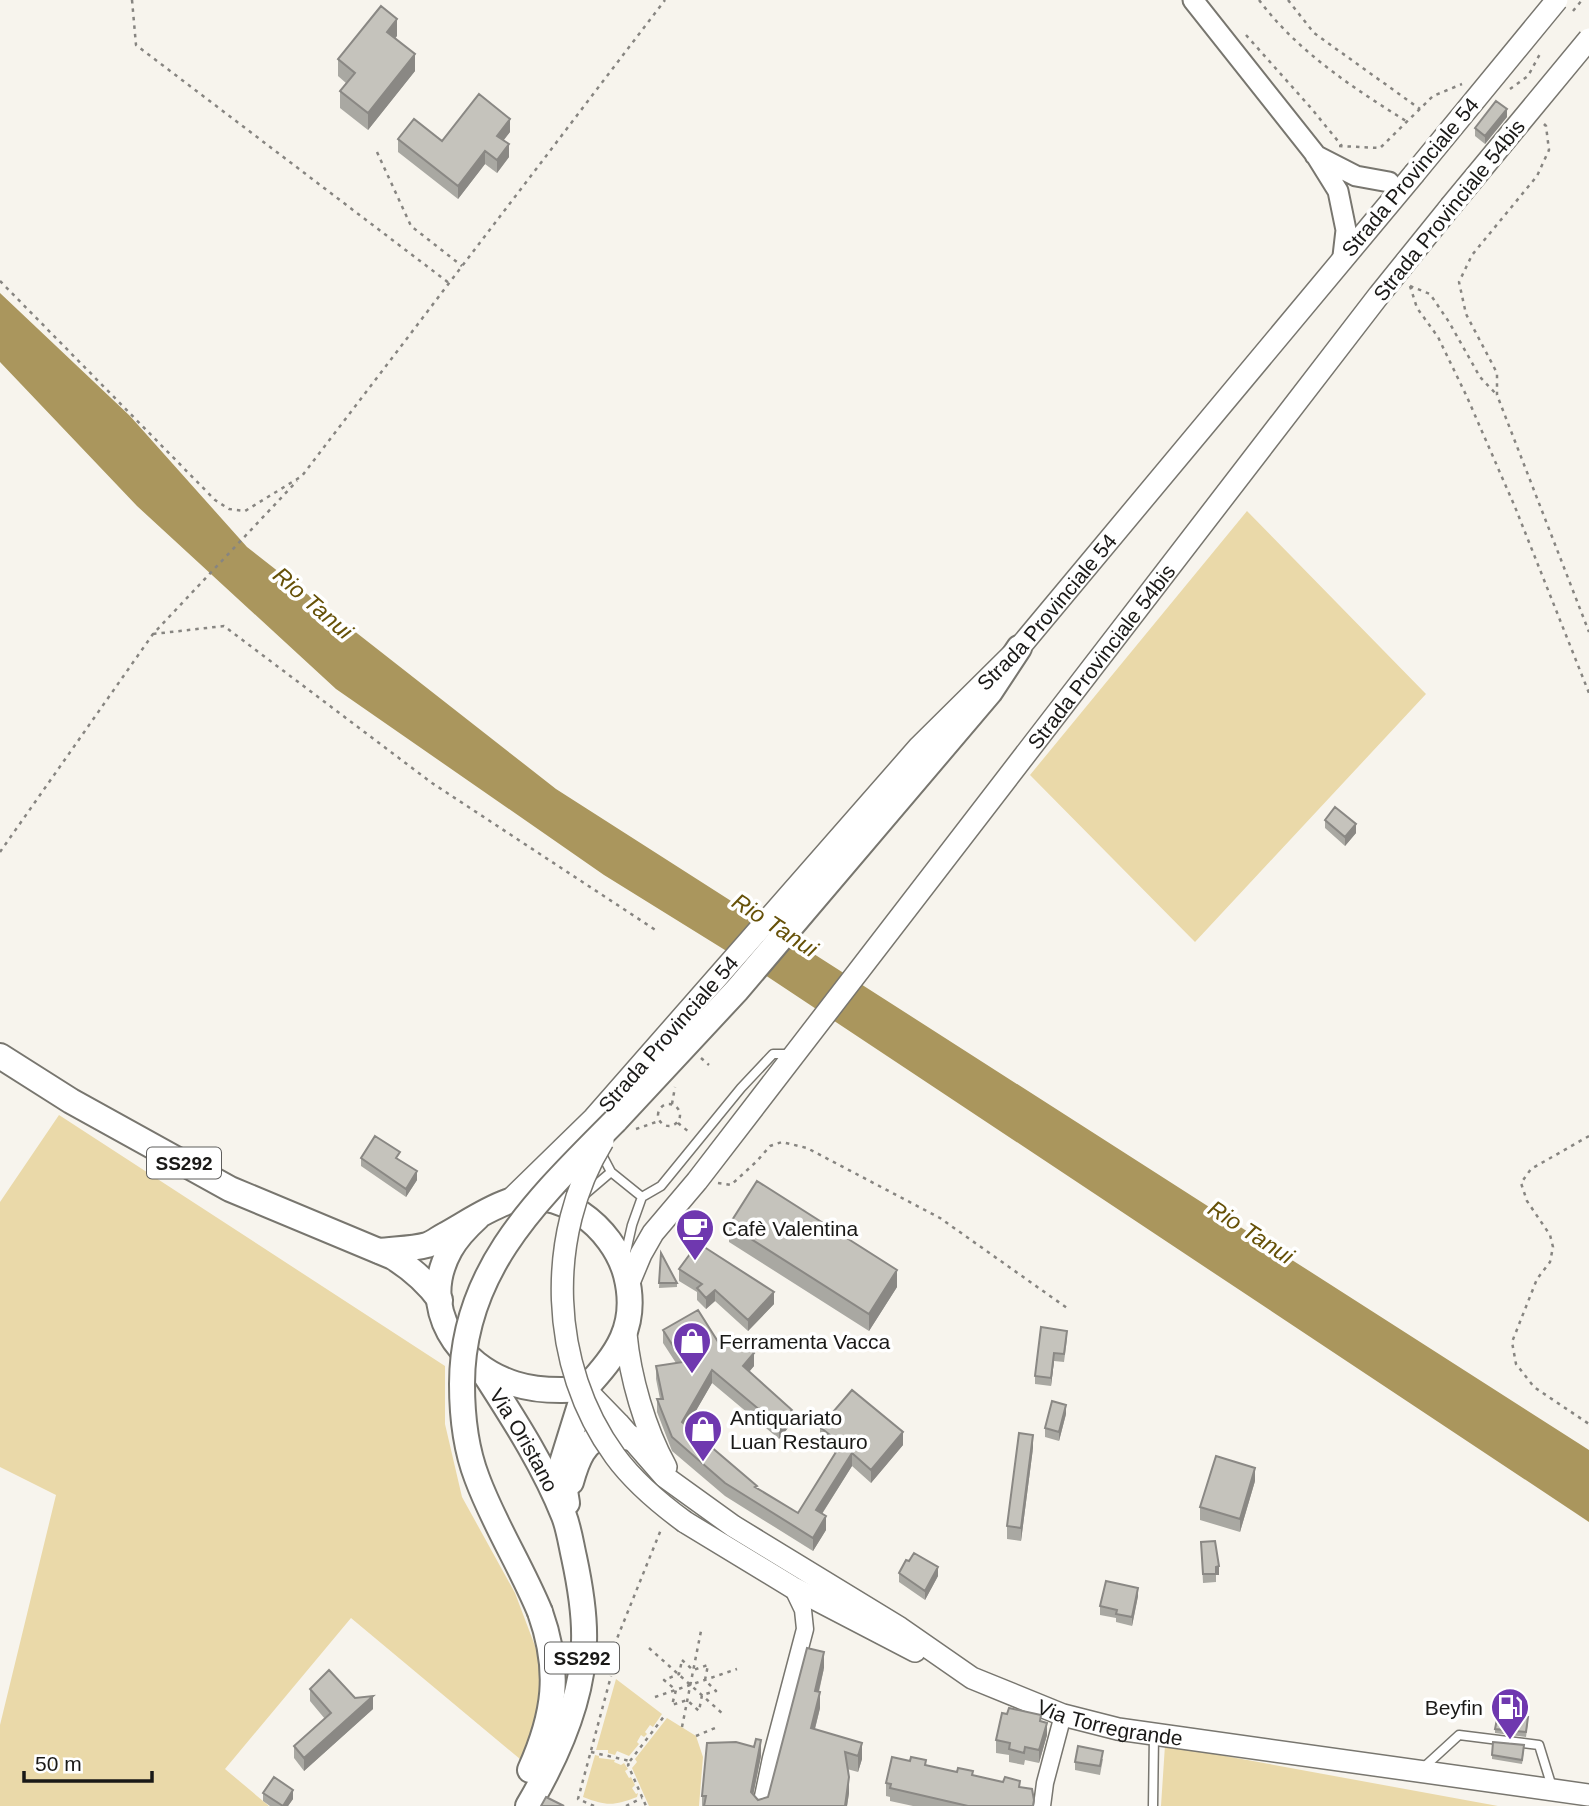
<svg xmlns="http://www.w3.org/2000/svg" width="1589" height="1806" viewBox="0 0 1589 1806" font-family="Helvetica,sans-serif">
  <rect width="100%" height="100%" fill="#f7f4ed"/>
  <!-- green -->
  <path fill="#ead9a9" d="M 1247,511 L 1426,694 L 1195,942 L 1030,775 Z
    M 59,1115 L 445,1366 L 445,1424 L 462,1497 L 515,1593 L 546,1675 L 526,1764 L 351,1618 L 225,1769 L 269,1806 L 0,1806 L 0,1725 L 56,1495 L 0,1467 L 0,1202 Z
    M 616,1679 L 662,1714 L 653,1727 L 650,1725 L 645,1732 L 647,1734 L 644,1737 L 641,1735 L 637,1742 L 639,1744 L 629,1756 L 617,1751 L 615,1755 L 608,1753 L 608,1750 L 596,1750 Z
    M 667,1718 L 696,1736 L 703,1757 L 699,1806 L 649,1806 L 632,1768 L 637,1762 L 635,1759 Z
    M 1165,1745 L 1498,1806 L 1161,1806 Z
    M 595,1755 L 599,1756 L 599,1758 L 615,1760 L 614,1762 L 621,1765 L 624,1763 L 628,1769 L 625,1771 L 629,1778 L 631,1777 L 635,1785 L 632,1788 L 636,1794 L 638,1793 L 637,1797 C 614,1806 606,1806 583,1797 Z"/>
  <!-- water -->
  <path fill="#aa965d" d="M 0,293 L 130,416 L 247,547 L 556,789 L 1589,1450 L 1589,1522 L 762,973 L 604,875 L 336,689 L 137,506 L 0,362 Z"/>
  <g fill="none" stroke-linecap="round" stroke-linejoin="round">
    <defs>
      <path id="service" d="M 600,1151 L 611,1172 L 642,1197
        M 584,1195 L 611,1172
        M 625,1256 L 632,1225 L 642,1197 L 661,1186 L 741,1088 L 773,1054 L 790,1054
        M 1423,1768 L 1459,1735 L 1539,1745 L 1552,1787
        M 1153,1806 L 1154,1735"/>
      <path id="minor" d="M 761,1806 L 771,1758 L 805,1629 L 803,1610 L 792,1587
        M 1042,1806 L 1045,1783 L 1063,1715"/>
      <path id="tertiary" d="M 1193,0 L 1315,154 L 1338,191 L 1346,230 L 1343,256
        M 1315,155 L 1356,176 L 1389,182"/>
      <g id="secondary">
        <path id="s1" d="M 509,1201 L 594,1118 L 919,747 L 1019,648 L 1414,174"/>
        <path id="s2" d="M 628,1285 L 641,1254 L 653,1233 L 697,1181 L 1379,295 L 1450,207"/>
        <path d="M 626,1334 C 630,1377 645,1429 666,1467"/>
        <path id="s3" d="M 585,1389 L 618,1423 L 665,1477 L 733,1526 L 900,1628 L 972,1678 L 1063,1715 L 1118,1729 L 1589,1795"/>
        <path d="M 685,1522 L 792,1587 L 915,1651"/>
      </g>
      <g id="primary">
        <path d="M 0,1056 L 71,1101 L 230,1189 L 393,1257 C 412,1269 427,1282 440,1300"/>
        <path d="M 615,1121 L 737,990 L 990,692 L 1019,648"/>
        <path d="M 379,1251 C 394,1249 412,1249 427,1245 C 433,1243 439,1238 445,1235 C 465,1224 485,1210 507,1202 C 558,1183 613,1227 626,1275 C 639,1326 617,1354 585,1389 C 562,1391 537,1391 515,1384 C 458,1366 418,1308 450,1250 C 457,1237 467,1227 478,1217"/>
        <path id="s4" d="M 481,1368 C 511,1415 543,1463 564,1516 C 569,1529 571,1544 574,1557 C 580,1585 585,1614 584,1642 C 583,1700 557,1757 528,1806"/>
        <path d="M 571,1482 C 576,1464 584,1437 608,1435 C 615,1435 624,1437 631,1438"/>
        <path d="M 567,1503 L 561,1466 L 585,1389"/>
        <path d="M 530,1770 C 555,1714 561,1671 540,1612"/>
      </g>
    </defs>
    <!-- service casing -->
    <use href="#service" stroke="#78766f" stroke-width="11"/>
    <!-- minor casing -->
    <use href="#minor" stroke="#78766f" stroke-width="19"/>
    <!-- tertiary casing -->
    <use href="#tertiary" stroke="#78766f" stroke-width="23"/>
    <!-- secondary casing -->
    <use href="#secondary" stroke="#78766f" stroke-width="24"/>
    <!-- primary casing -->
    <use href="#primary" stroke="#78766f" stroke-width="28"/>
    <!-- path -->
    <path stroke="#878581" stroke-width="2.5" stroke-dasharray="3.5 5" stroke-linecap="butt" d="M 132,0 L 136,45 L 449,283
      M 1259,0 C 1297,51 1353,88 1406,121
      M 1288,0 L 1314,33 L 1420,109
      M 1573,11 L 1582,0
      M 1246,35 L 1311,108 L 1342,146
      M 1510,89 L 1528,76 L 1541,52
      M 1544,124 L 1546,126 L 1549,150 L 1537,176 L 1472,255 L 1459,282 L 1466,314 L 1497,373 L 1497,395 L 1589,632
      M 1339,146 L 1380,148 L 1433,96 L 1462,84
      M 377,152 L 411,226 L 462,266
      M 0,281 L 215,500 L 229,509 L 245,511 L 302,476 L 665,0
      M 1410,286 L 1417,308 L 1438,337 L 1467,397 L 1515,507 L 1589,693
      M 1410,286 L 1430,294 L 1449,322 L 1480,377 L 1497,395
      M 153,634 L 224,626 L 432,783 L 657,931
      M 0,852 L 153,634 L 297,481
      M 701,1058 L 709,1065
      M658 1115a11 11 0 1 1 22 0a11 11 0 1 1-22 0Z
      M 672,1104 L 675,1087
      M 678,1123 L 689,1132
      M 636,1129 L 659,1121
      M 1589,1136 L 1531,1169 L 1521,1183 L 1527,1201 L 1550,1235 L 1553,1247 L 1550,1262 L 1537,1279 L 1512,1342 L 1516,1364 L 1534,1387 L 1589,1424
      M 718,1183 L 731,1185 L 757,1161 L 770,1146 L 782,1142 L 807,1148 L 940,1218 L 1067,1308
      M 649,1648 L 723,1714
      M 614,1654 L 616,1641 L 662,1527
      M 682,1660 L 693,1670 L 708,1665 L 705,1680 L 716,1691 L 702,1695 L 699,1711 L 687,1700 L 672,1705 L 676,1690 L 664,1680 L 679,1674 Z
      M 655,1697 L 737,1669
      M 682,1727 L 701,1631
      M 696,1736 L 715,1728
      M 591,1752 L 630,1761 L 628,1765 L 646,1806
      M 630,1761 L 665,1715
      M 594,1806 L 578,1799 L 611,1676
      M 626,1806 L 642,1798"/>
    <!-- service -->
    <use href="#service" stroke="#fff" stroke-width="8"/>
    <!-- minor -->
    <use href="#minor" stroke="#fff" stroke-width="16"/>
    <!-- tertiary -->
    <use href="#tertiary" stroke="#fff" stroke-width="19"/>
    <!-- secondary -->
    <use href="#secondary" stroke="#fff" stroke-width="21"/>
    <!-- primary -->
    <use href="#primary" stroke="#fff" stroke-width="24"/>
    <defs>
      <path id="secondary-bridge" d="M 1414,174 L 1557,0
        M 1450,207 L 1589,39
        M 603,1141 C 545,1235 549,1366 615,1456 C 634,1482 659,1503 685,1522"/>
      <path id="primary-bridge" d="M 540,1612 C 521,1566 494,1524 477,1478 C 465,1447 462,1416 462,1384 C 462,1269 539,1198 615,1121"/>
    </defs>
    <!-- secondary-bridge casing -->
    <use href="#secondary-bridge" stroke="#78766f" stroke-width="24" stroke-linecap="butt"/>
    <!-- primary-bridge casing -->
    <use href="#primary-bridge" stroke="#78766f" stroke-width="28" stroke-linecap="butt"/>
    <!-- secondary-bridge -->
    <use href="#secondary-bridge" stroke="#fff" stroke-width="21"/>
    <!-- primary-bridge -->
    <use href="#primary-bridge" stroke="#fff" stroke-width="24"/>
  </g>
  <!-- wall -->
  <path fill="#a9a8a2" d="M 397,36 L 395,38 L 415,71 L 368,130 L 340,108 L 340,91 L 346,83 L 338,76 L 338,59 Z
    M 1507,117 L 1485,144 L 1475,136 L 1475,128 Z
    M 510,132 L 503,140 L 509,157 L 497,173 L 485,164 L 458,199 L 398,152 L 398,139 L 442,141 Z
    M 1325,820 L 1356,833 L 1345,846 L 1325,828 Z
    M 361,1158 L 400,1160 L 417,1180 L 406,1197 L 361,1166 Z
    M 729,1225 L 897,1287 L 869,1331 L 729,1242 Z
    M 661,1253 L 677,1283 L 677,1287 L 659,1288 Z
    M 679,1269 L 774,1304 L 748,1331 L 715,1301 L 706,1309 L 697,1300 L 697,1292 L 679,1281 Z
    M 1041,1327 L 1067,1339 L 1064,1362 L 1054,1361 L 1051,1386 L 1035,1384 L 1035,1376 Z
    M 663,1330 L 722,1348 L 754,1366 L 749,1372 L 792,1423 L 779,1439 L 712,1383 L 687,1426 L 757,1488 L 798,1513 L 835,1453 L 820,1440 L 820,1427 L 903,1445 L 871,1483 L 852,1466 L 822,1514 L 826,1530 L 813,1551 L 725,1496 L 672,1451 L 657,1412 L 657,1399 L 660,1399 L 656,1379 L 656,1366 L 676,1363 L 663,1343 Z
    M 1066,1414 L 1059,1441 L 1045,1437 L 1045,1428 Z
    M 1033,1448 L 1021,1541 L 1007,1539 L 1007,1526 Z
    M 1255,1481 L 1240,1532 L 1200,1520 L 1200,1507 Z
    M 1201,1542 L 1219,1575 L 1216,1575 L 1216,1582 L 1203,1583 Z
    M 899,1573 L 938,1576 L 925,1600 L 899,1582 Z
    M 1138,1596 L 1132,1626 L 1116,1622 L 1116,1618 L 1100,1615 L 1100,1606 Z
    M 824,1668 L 819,1692 L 820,1708 L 815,1729 L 862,1743 L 862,1759 L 858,1772 L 847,1769 L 849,1793 L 847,1806 L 702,1806 L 702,1796 L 761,1756 L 753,1795 L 758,1800 L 768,1797 Z
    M 310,1689 L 355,1698 L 373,1709 L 304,1771 L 294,1758 L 294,1746 L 325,1719 L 310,1701 Z
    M 1522,1717 L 1528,1722 L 1526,1737 L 1495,1733 L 1495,1729 Z
    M 1041,1721 L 1047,1735 L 1039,1763 L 1025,1760 L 1024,1765 L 1009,1762 L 1009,1755 L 996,1753 L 996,1740 Z
    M 1524,1750 L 1522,1764 L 1492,1759 L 1492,1755 Z
    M 1103,1759 L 1100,1775 L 1075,1770 L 1075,1762 Z
    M 926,1765 L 1020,1787 L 1034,1806 L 913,1806 L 890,1801 L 890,1797 L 886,1796 L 886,1783 Z
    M 263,1793 L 293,1799 L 288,1806 L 270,1806 L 263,1801 Z"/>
  <!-- shaded-wall -->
  <path fill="#8a8884" d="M 397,19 L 397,36 L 387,48 L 387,32 Z
    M 415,54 L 415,71 L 368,130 L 368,113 Z
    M 1507,109 L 1507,117 L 1485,144 L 1485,136 Z
    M 510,119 L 510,132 L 497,149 L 497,136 Z
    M 509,144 L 509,157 L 497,173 L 497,160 Z
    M 485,151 L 485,164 L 458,199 L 458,186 Z
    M 1356,824 L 1356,833 L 1345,846 L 1345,837 Z
    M 417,1171 L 417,1180 L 406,1197 L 406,1189 Z
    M 897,1270 L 897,1287 L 869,1331 L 869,1314 Z
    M 715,1290 L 715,1301 L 706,1309 L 706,1298 Z
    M 774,1292 L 774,1304 L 748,1331 L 748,1320 Z
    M 754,1353 L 754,1366 L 743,1379 L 743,1366 Z
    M 1054,1353 L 1054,1361 L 1051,1386 L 1051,1378 Z
    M 712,1370 L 712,1383 L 682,1435 L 682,1422 Z
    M 1066,1405 L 1066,1414 L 1059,1441 L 1059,1432 Z
    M 792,1410 L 792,1423 L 779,1439 L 779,1426 Z
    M 903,1432 L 903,1445 L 871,1483 L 871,1470 Z
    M 1033,1435 L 1033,1448 L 1021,1541 L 1021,1528 Z
    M 852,1453 L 852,1466 L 816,1523 L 816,1510 Z
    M 1255,1468 L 1255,1481 L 1240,1532 L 1240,1519 Z
    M 826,1516 L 826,1530 L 813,1551 L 813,1538 Z
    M 1219,1566 L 1219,1575 L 1216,1575 L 1216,1567 Z
    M 938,1567 L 938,1576 L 925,1600 L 925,1591 Z
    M 1138,1588 L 1138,1596 L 1132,1626 L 1132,1617 Z
    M 824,1652 L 824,1668 L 815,1707 L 815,1691 Z
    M 820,1692 L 820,1708 L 811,1744 L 811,1728 Z
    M 373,1696 L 373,1709 L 304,1771 L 304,1758 Z
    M 1047,1723 L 1047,1735 L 1039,1763 L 1039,1750 Z
    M 761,1740 L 761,1756 L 751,1806 L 751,1792 Z
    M 862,1743 L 862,1759 L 858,1772 L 858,1756 Z
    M 849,1777 L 849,1793 L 847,1806 L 845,1806 Z
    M 293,1790 L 293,1799 L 288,1806 L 283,1806 Z"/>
  <!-- building -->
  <path fill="#c5c3bc" stroke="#8a8884" stroke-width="2" d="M 381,6 L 397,19 L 387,32 L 415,54 L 368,113 L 340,91 L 355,73 L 338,59 Z
    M 479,94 L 510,119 L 497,136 L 509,144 L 497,160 L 485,151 L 458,186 L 398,139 L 414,119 L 442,141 Z
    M 1496,101 L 1507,109 L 1485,136 L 1475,128 Z
    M 1335,807 L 1356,824 L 1345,837 L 1325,820 Z
    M 375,1136 L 400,1152 L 396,1158 L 417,1171 L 406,1189 L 361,1158 Z
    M 757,1181 L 897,1270 L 869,1314 L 729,1225 Z
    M 698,1243 L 774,1292 L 748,1320 L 715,1290 L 706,1298 L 697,1288 L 702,1284 L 679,1269 Z
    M 661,1253 L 677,1283 L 659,1283 Z
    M 698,1310 L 722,1348 L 733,1335 L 754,1353 L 743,1366 L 792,1410 L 779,1426 L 712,1370 L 682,1422 L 757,1486 L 755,1487 L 798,1513 L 841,1444 L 820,1427 L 852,1390 L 903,1432 L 871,1470 L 852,1453 L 816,1510 L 826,1516 L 813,1538 L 725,1483 L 672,1437 L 657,1399 L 663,1399 L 656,1366 L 683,1362 L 663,1330 Z
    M 1041,1327 L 1067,1331 L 1064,1354 L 1054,1353 L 1051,1378 L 1035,1376 Z
    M 1052,1401 L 1066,1405 L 1059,1432 L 1045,1428 Z
    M 1019,1433 L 1033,1435 L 1021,1528 L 1007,1526 Z
    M 1216,1456 L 1255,1468 L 1240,1519 L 1200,1507 Z
    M 1215,1541 L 1219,1566 L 1216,1567 L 1216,1574 L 1203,1574 L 1201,1542 Z
    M 914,1553 L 938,1567 L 925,1591 L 899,1573 L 906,1560 L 909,1561 Z
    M 1106,1581 L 1138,1588 L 1132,1617 L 1116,1614 L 1117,1610 L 1100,1606 Z
    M 807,1648 L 824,1652 L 815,1691 L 820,1692 L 811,1728 L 862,1743 L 858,1756 L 845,1752 L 849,1777 L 845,1806 L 704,1806 L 706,1796 L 702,1796 L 707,1743 L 736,1742 L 754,1747 L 756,1739 L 761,1740 L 751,1792 L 758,1800 L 768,1797 Z
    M 329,1670 L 355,1698 L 373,1696 L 304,1758 L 294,1746 L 331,1713 L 310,1689 Z
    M 1503,1706 L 1523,1709 L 1521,1717 L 1528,1717 L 1526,1732 L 1495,1729 L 1498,1714 L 1502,1714 Z
    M 1009,1708 L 1041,1715 L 1040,1721 L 1047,1723 L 1039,1750 L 1025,1747 L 1024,1753 L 1009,1749 L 1010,1743 L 996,1740 L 1002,1713 L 1007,1714 Z
    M 1493,1742 L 1524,1745 L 1522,1760 L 1492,1755 Z
    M 1078,1746 L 1103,1751 L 1100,1766 L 1075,1762 Z
    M 892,1757 L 910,1761 L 911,1757 L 926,1760 L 925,1765 L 957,1772 L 958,1768 L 973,1771 L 972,1775 L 1003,1782 L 1005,1777 L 1020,1781 L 1019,1787 L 1032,1789 L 1034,1800 L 1033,1806 L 968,1806 L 890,1788 L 891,1784 L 886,1783 Z
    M 274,1777 L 293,1790 L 283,1806 L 263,1793 Z
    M 546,1797 L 564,1806 L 541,1806 Z"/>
  <!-- icons -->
  <defs>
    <symbol id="cafe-pin" viewBox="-11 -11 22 30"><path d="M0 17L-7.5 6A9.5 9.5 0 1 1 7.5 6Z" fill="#6f38af" stroke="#fff"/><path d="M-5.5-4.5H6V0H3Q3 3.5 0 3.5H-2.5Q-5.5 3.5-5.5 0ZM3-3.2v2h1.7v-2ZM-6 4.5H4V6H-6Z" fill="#fff"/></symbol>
    <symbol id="shop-pin" viewBox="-11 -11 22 30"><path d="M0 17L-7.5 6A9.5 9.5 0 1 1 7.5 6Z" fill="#6f38af" stroke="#fff"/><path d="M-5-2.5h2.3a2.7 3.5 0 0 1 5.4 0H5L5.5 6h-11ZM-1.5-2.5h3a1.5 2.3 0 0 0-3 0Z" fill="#fff"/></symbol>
    <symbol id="fuel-pin" viewBox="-11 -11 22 30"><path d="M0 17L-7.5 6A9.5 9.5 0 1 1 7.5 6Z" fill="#6f38af" stroke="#fff"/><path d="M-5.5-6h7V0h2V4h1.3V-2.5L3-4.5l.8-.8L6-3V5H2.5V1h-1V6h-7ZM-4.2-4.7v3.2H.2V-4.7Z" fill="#fff"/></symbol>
  </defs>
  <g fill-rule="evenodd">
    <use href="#cafe-pin" x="673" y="1206" width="44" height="60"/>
    <use href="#shop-pin" x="670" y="1319" width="44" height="60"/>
    <use href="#shop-pin" x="681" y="1407" width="44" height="60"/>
    <use href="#fuel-pin" x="1488" y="1685" width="44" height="60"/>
  </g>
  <g text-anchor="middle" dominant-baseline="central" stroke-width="7" stroke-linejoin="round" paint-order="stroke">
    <!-- shield labels -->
    <g fill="#fff" stroke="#5f5e5d" stroke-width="2">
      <rect x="147" y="1147.5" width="74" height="31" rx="5"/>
      <rect x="545" y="1642.5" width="74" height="31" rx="5"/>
    </g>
    <g font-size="19" font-weight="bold" fill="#1a1917">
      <text x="184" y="1163">SS292</text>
      <text x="582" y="1658">SS292</text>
    </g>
    <!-- street labels -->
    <g font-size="21" fill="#1a1917" stroke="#fff">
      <text transform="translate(1410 177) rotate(-50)">Strada Provinciale 54</text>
      <text transform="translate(1449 210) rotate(-51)">Strada Provinciale 54bis</text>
      <text stroke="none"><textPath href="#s1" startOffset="798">Strada Provinciale 54</textPath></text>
      <text stroke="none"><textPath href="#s2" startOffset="788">Strada Provinciale 54bis</textPath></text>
      <text stroke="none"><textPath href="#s1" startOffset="231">Strada Provinciale 54</textPath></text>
      <text stroke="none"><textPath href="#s4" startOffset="84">Via Oristano</textPath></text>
      <text stroke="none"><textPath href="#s3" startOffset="632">Via Torregrande</textPath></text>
    </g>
    <!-- poi labels -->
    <g font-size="21" fill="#1a1917" stroke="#fff" text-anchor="start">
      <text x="722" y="1228">Cafè Valentina</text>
      <text x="719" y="1341">Ferramenta Vacca</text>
      <text x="730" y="1417">Antiquariato<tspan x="730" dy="24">Luan Restauro</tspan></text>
      <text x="1483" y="1707" text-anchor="end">Beyfin</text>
    </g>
    <!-- water labels -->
    <g font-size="23" font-style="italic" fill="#665108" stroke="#fff">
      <text transform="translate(313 603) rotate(41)">Rio Tanui</text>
      <text transform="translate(775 925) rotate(33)">Rio Tanui</text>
      <text transform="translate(1251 1232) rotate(33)">Rio Tanui</text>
    </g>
  </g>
  <!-- scale -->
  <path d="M24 1771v10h128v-10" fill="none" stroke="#1a1917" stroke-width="3.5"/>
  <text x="35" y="1771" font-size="21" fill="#1a1917" stroke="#ffffff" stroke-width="5" paint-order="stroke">50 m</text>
</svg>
